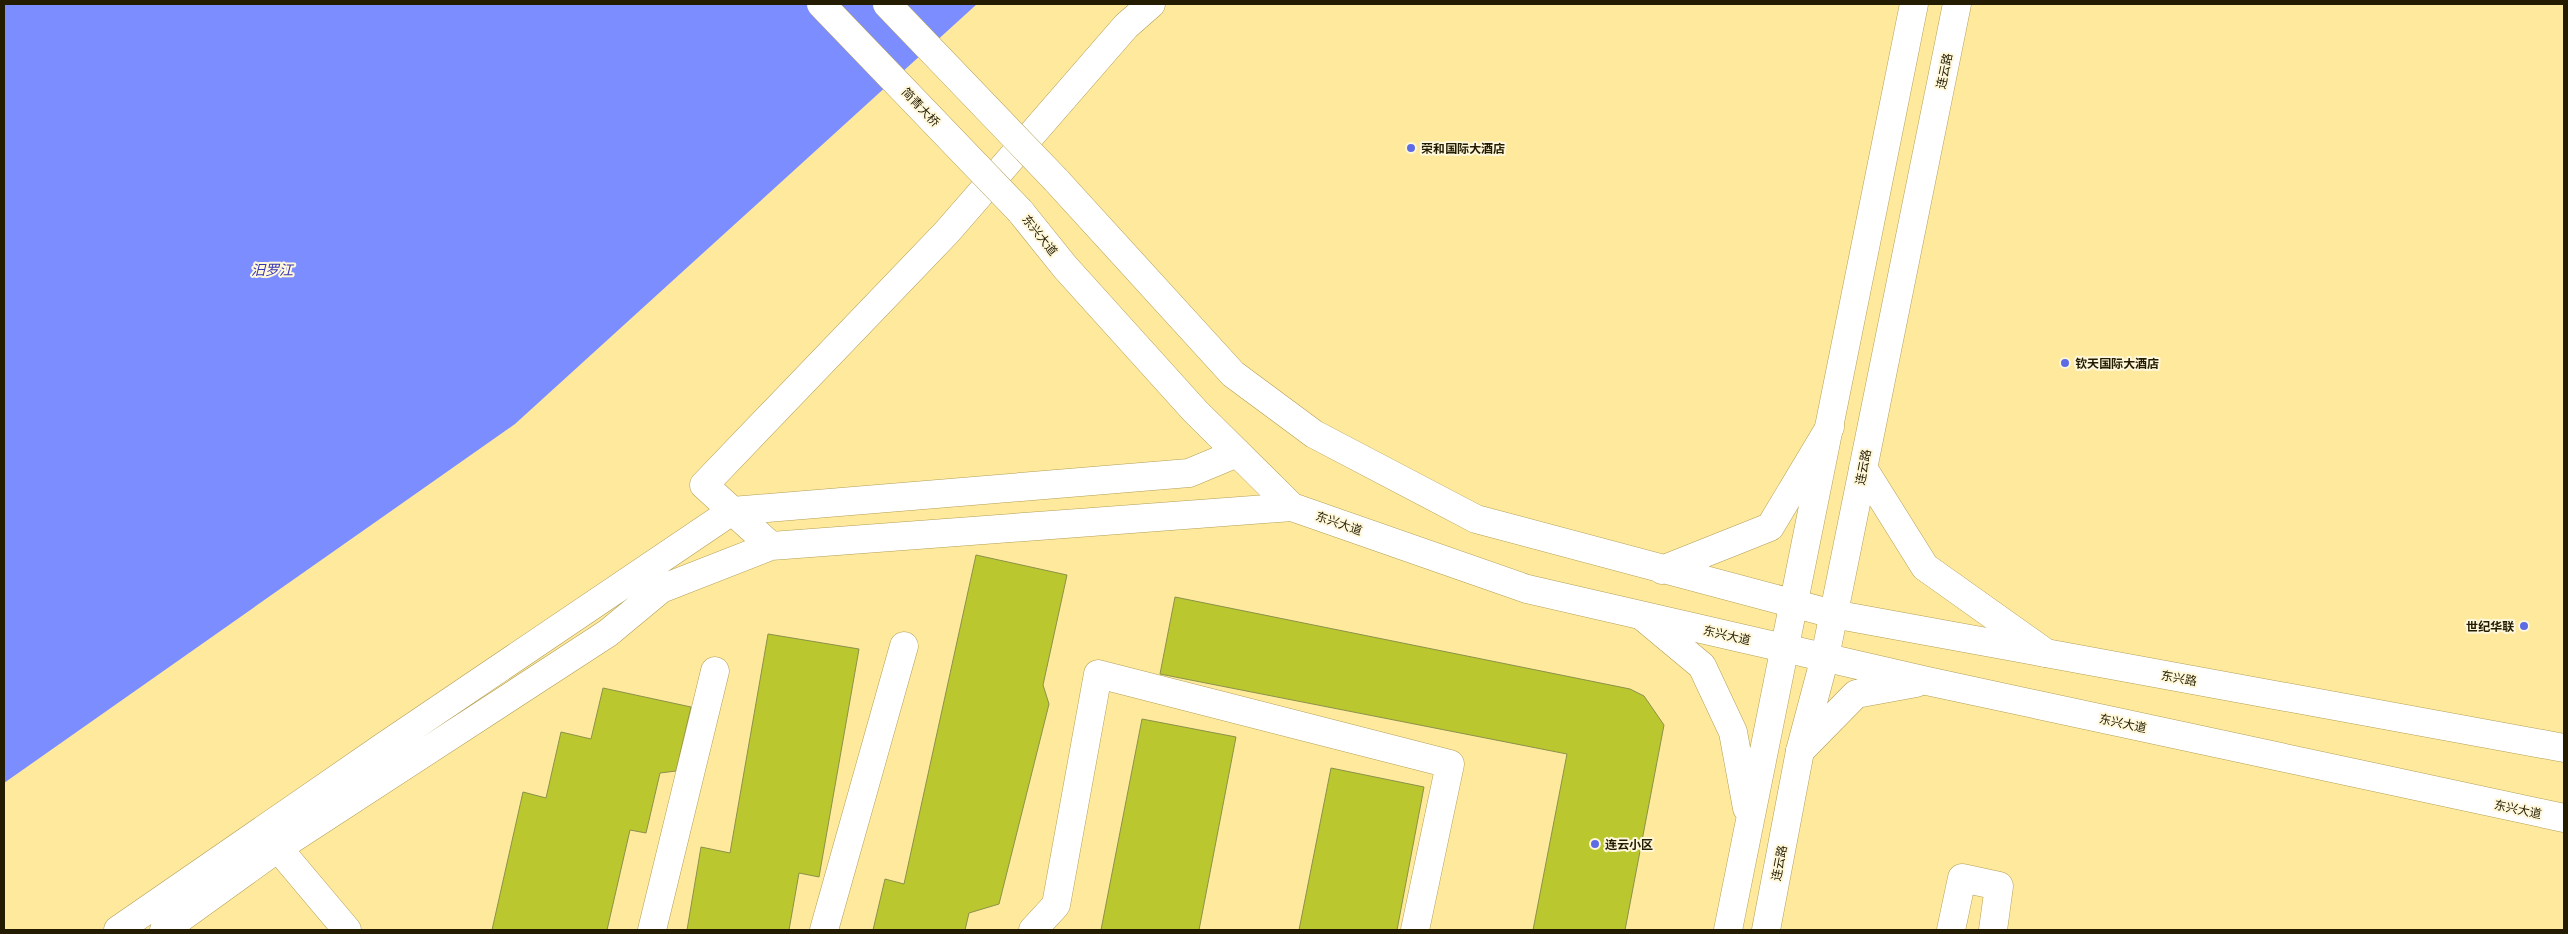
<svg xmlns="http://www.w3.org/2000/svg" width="2568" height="934" viewBox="0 0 2568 934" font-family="'Libre Baskerville','Noto Sans SC',serif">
  <rect width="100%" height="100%" fill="#fee99d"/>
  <!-- water -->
  <path fill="#7c8eff" d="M 4,4 L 977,4 L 515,424 L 4,783 Z"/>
  <!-- building -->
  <path fill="#bbc72e" stroke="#8a9249" d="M 976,555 L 1067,575 L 1043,685 L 1049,704 L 999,904 L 969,913 L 965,930 L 873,930 L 885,879 L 904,884 Z
    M 1175,597 L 1630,689 L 1644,696 L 1664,725 L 1625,930 L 1533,930 L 1567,754 L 1160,674 Z
    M 768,634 L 859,649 L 819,877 L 799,873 L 789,930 L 687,930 L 701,847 L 730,853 Z
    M 603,688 L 691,707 L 676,771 L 660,773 L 646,833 L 630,830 L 607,930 L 492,930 L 523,792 L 546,798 L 561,732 L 591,739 Z
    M 1142,719 L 1236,737 L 1199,930 L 1101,930 Z
    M 1331,768 L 1424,787 L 1397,930 L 1299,930 Z"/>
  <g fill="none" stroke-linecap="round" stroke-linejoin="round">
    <defs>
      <path id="minor" d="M 1863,468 L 1925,567 L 2046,653
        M 771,546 L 704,485 L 947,232 L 1126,26 L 1151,4
        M 1642,616 L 1702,666 L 1733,732 L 1747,808
        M 278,848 L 347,930
        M 118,930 L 383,747 L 732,511 L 1189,473 L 1237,453
        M 164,930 L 278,848 L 608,633 L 661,589 L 771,546 L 1292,507
        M 652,930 L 715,671
        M 824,930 L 904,646
        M 1033,930 L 1056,905 L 1098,674 L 1450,764 L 1415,930
        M 1728,930 L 1914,4
        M 1766,930 L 1800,751 L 1825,657 L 1957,4
        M 1951,930 L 1962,878 L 1999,886 L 1993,930"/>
      <path id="major" d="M 1056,180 L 1233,374 L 1314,434 L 1476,519 L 1833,614 L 2564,748
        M 1020,211 L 1065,267 L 1195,411 L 1292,507 L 1527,589 L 1927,681 L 2564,818
        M 1662,570 L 1770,527 L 1830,427
        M 1800,751 L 1856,694 L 1916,683"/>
    </defs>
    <!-- minor casing -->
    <use href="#minor" stroke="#b39f55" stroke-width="29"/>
    <!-- major casing -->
    <use href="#major" stroke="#b39f55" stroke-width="29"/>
    <!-- minor -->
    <use href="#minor" stroke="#fff" stroke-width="28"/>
    <!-- major -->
    <use href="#major" stroke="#fff" stroke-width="28"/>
    <defs>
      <path id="major-bridge" d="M 821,4 L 1020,211
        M 887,4 L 1056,180"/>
    </defs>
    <!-- major-bridge casing -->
    <use href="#major-bridge" stroke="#b39f55" stroke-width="29" stroke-linecap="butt"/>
    <!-- major-bridge -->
    <use href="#major-bridge" stroke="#fff" stroke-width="28"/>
  </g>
  <!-- markers -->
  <g fill="#5d6ce3" stroke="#fff7da" stroke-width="2">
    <circle cx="1411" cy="148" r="5"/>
    <circle cx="2065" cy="363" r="5"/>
    <circle cx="2524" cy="626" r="5"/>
    <circle cx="1595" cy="844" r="5"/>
  </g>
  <g text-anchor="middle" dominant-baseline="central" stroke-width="4" stroke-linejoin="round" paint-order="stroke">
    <!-- street labels -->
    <g font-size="12" fill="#241c00" stroke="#fff7da">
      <text transform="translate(1944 71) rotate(-78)">连云路</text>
      <text transform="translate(921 107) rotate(46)">简青大桥</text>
      <text transform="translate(1040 235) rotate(51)">东兴大道</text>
      <text transform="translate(1863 467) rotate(-79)">连云路</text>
      <text transform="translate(1339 523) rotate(19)">东兴大道</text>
      <text transform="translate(1727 635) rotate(13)">东兴大道</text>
      <text transform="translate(2179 678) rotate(10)">东兴路</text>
      <text transform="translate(2123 723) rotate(12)">东兴大道</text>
      <text transform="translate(2518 809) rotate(12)">东兴大道</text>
      <text transform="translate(1779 863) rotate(-79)">连云路</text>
    </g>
    <!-- poi labels -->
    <g font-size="12" font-weight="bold" fill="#241c00" stroke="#fff7da" text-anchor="start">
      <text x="1421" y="148">荣和国际大酒店</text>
      <text x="2075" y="363">钦天国际大酒店</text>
      <text x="2514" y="626" text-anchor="end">世纪华联</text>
      <text x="1605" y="844">连云小区</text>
    </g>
    <!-- water labels -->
    <g font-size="14" font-style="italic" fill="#3534b4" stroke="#fff7da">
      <text x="272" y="270">汨罗江</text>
    </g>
  </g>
  <!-- border -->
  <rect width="2568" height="934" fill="none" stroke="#241c00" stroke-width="10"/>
</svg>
